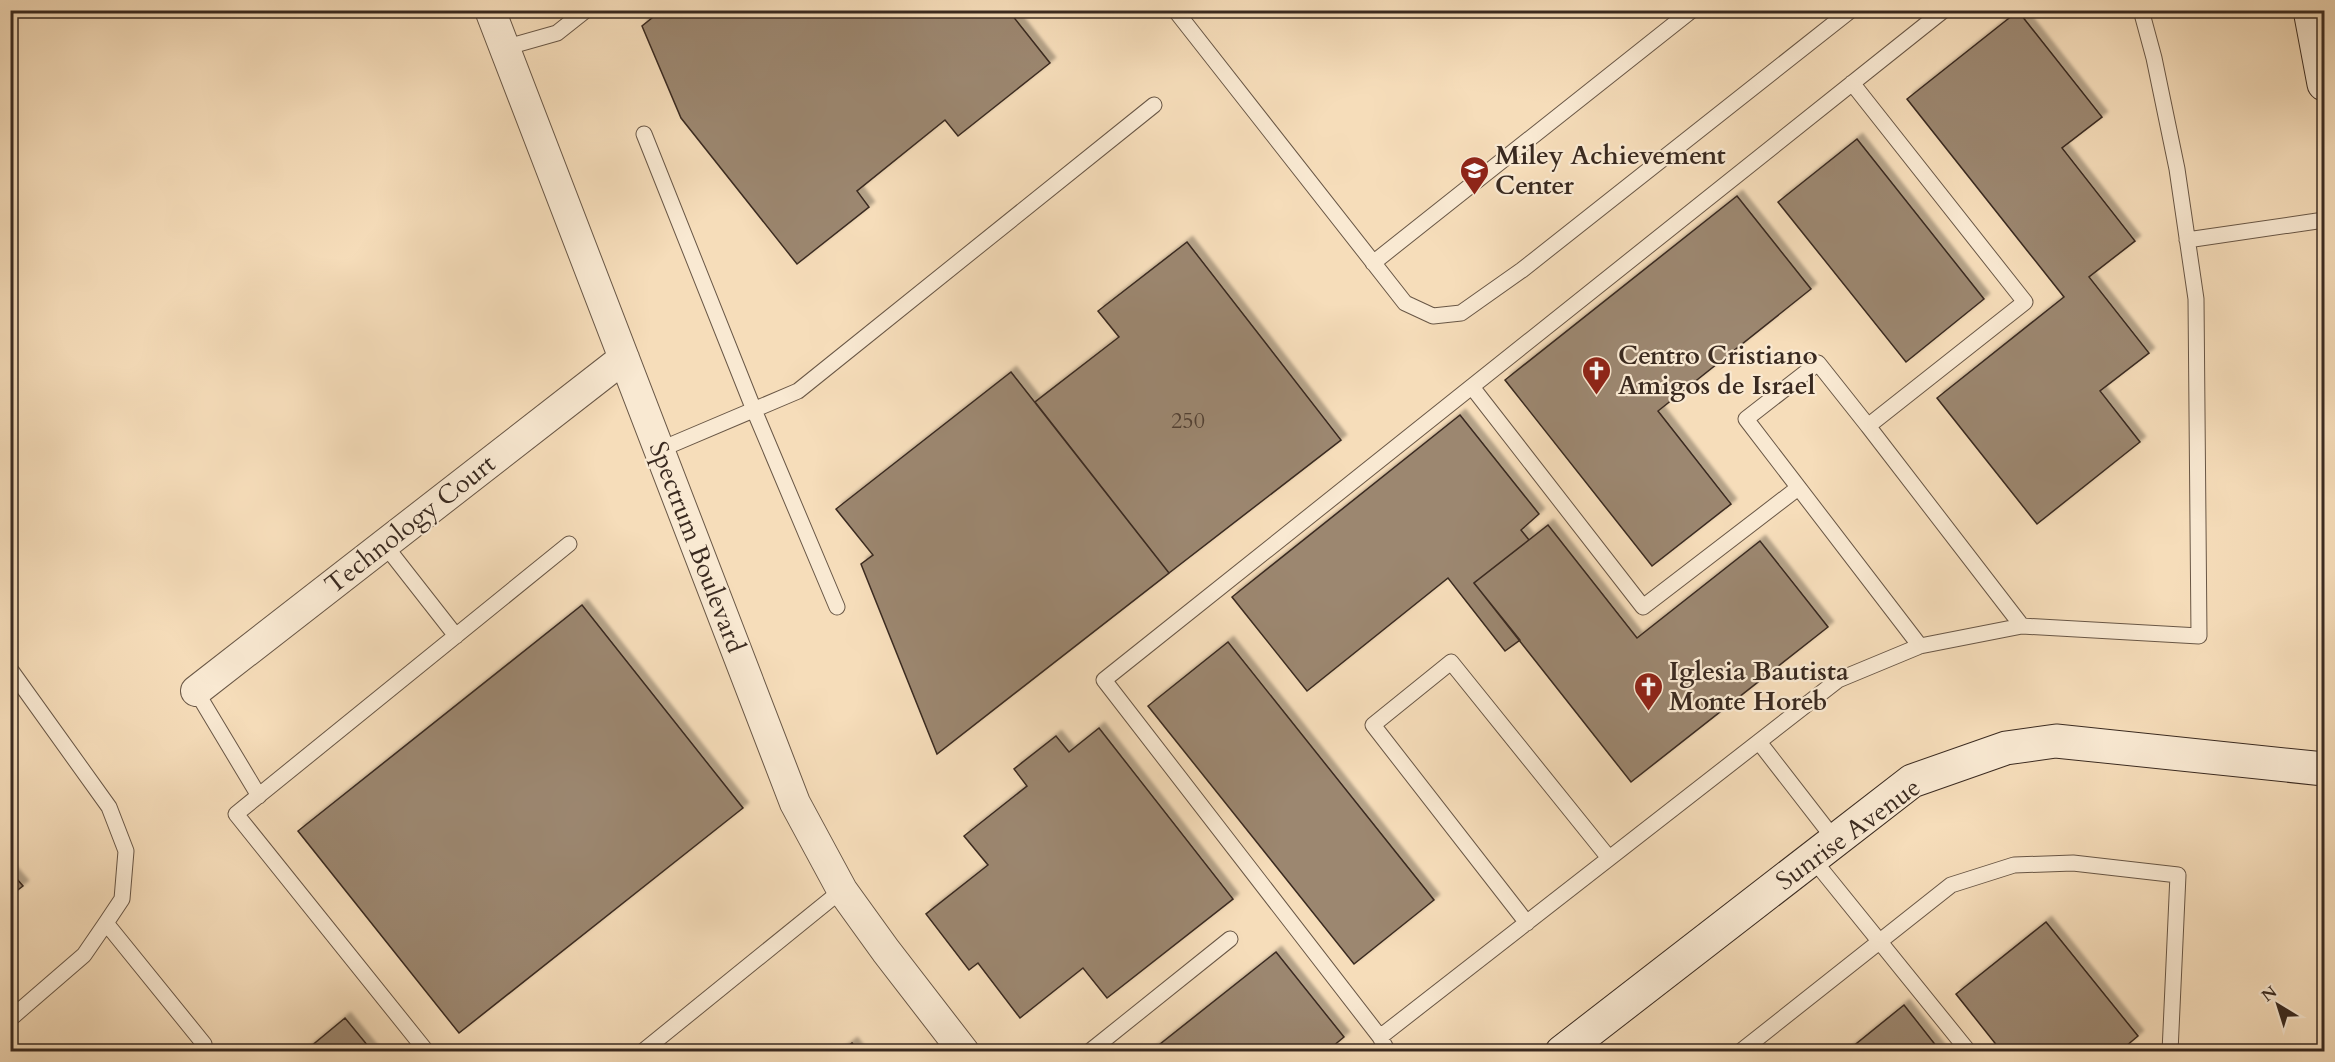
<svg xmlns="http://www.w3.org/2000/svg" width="2335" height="1062" viewBox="0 0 2335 1062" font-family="Cardo,serif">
  <defs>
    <filter id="shadow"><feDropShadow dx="5.5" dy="-5.5" stdDeviation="1.5" flood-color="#0004"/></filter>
  </defs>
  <rect width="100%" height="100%" fill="#f6ddba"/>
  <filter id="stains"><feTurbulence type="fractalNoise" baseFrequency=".00333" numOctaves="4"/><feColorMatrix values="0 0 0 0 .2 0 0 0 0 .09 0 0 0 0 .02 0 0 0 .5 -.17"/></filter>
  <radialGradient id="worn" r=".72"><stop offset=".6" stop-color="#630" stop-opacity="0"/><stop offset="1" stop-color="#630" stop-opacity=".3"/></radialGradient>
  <!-- building -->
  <path fill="#9c8770" stroke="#3a2a20" stroke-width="1.5" filter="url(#shadow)" d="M 662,10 L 1008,10 L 1050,63 L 958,136 L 945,120 L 857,191 L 869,207 L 797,264 L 681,118 L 642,26 Z
    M 2018,11 L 2102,117 L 2062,148 L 2135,241 L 2089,277 L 2149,353 L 2100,391 L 2140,442 L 2037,524 L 1937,398 L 2064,297 L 1907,99 Z
    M 1857,139 L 1984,299 L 1906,362 L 1778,202 Z
    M 1737,196 L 1811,289 L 1658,411 L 1731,504 L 1652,566 L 1505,380 Z
    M 1187,242 L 1341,440 L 1169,573 L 1035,402 L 1119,337 L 1098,311 Z
    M 1011,372 L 1169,573 L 937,754 L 861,564 L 873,555 L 836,509 Z
    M 1460,415 L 1539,514 L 1521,530 L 1529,540 L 1474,583 L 1520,640 L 1505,651 L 1448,578 L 1307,691 L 1232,597 Z
    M 1548,525 L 1637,638 L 1760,541 L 1828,627 L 1631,782 L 1474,583 Z
    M 582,605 L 743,808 L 459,1033 L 298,831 Z
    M 1228,642 L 1434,900 L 1354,964 L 1148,706 Z
    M 1099,728 L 1233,899 L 1107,998 L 1083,968 L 1020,1018 L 978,963 L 969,970 L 926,914 L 988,865 L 964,836 L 1027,786 L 1014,769 L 1056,736 L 1069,752 Z
    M 10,871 L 23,886 L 10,896 Z
    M 2046,922 L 2138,1036 L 2119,1052 L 2002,1052 L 1956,994 Z
    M 1276,952 L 1344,1037 L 1326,1052 L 1150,1052 Z
    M 1904,1005 L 1941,1052 L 1846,1052 Z
    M 345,1018 L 373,1052 L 304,1052 Z
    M 852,1043 L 859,1052 L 840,1052 Z"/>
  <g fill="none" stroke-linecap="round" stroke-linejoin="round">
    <defs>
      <path id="lane" d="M 1175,10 L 1405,303 L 1433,316 L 1461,313 L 1522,270 L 1851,10
        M 504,48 L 557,33 L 586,10
        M 1852,83 L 2025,302 L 1868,426 L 1818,363 L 1746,419 L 1920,646
        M 644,134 L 754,410 L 837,607
        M 2187,240 L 2324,220
        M 1373,263 L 1692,10
        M 1472,387 L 1643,607 L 1798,488
        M 1868,426 L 2022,626
        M 659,450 L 798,391 L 1154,105
        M 384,544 L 456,636
        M 10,669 L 109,807 L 126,851 L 122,899 L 106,923 L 84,955 L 10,1019
        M 196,691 L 259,796
        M 1759,742 L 1835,840
        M 1812,858 L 1969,1052
        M 106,923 L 204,1044 L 205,1052
        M 1527,923 L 1373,725 L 1451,662 L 1609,858
        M 1380,1037 L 1838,680 L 1920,646 L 2022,626 L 2199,636 L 2196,299 L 2177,169 L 2154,58 L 2141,10
        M 427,1052 L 236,814 L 569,544
        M 642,1052 L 842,890
        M 1089,1052 L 1230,939
        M 1388,1052 L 1380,1037 L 1104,680 L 1944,10
        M 1740,1052 L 1951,885 L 2014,865 L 2073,863 L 2178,875 L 2170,1052"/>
      <path id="street" d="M 490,10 L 795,803 L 842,890 L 886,951 L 964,1052
        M 196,691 L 624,358"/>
      <path id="secondary" d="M 2310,10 L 2324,84
        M 1562,1052 L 1912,781 L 2006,748 L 2056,741 L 2324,769"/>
    </defs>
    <!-- lane casing -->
    <use href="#lane" stroke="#695746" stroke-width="17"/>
    <!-- street casing -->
    <use href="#street" stroke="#695746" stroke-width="32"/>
    <!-- secondary casing -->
    <use href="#secondary" stroke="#3a2a20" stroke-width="35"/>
    <!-- lane -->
    <use href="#lane" stroke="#f9e9d2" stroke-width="15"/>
    <!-- street -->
    <use href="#street" stroke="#f9e9d2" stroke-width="30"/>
    <!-- secondary -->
    <use href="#secondary" stroke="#f9e9d2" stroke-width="33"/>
  </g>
  <!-- icons -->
  <defs>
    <symbol id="school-pin" viewBox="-11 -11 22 30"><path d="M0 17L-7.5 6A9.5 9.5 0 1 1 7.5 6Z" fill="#8f2418" stroke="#f9e9d2"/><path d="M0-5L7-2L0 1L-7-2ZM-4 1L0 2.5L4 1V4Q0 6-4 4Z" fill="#fff"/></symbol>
    <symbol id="church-pin" viewBox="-11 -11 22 30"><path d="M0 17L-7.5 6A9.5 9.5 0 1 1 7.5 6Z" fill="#8f2418" stroke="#f9e9d2"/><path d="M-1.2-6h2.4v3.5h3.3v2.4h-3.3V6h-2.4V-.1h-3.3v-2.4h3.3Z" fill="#fff"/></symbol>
  </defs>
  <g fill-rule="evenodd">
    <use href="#school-pin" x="1458" y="154" width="33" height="45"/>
    <use href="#church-pin" x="1580" y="354" width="33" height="45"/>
    <use href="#church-pin" x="1632" y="670" width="33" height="45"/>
  </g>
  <g text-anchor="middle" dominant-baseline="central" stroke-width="4.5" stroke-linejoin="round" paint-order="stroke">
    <!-- number labels -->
    <g font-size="22" fill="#524134">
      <text x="1188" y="421">250</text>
    </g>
    <!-- poi labels -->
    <g font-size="26" font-weight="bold" fill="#3a2a20" stroke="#f9e9d2" text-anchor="start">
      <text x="1495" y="155">Miley Achievement<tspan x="1495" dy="30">Center</tspan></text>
      <text x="1618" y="355">Centro Cristiano<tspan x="1618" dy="30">Amigos de Israel</tspan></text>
      <text x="1669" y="671">Iglesia Bautista<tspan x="1669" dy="30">Monte Horeb</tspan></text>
    </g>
    <!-- street labels -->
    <g font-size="26" fill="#3a2a20" stroke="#f9e9d2">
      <text transform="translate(410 524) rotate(-38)">Technology Court</text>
      <text transform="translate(697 547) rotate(69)">Spectrum Boulevard</text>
      <text transform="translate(1848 834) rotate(-36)">Sunrise Avenue</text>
    </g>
  </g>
  <!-- margin -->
  <rect width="2335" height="1062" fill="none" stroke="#f6ddba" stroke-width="36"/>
  <rect x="12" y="12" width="2311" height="1038" fill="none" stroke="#3a2a20" stroke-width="3"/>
  <rect x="18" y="18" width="2299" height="1026" fill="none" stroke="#3a2a20" stroke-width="1.5"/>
  <!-- north arrow -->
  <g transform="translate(2278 1005) rotate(322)" stroke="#f9e9d2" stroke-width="4.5" paint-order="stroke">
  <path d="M0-4.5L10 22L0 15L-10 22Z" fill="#3a2a20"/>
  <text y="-9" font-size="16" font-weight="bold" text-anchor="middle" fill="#3a2a20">N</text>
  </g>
  <rect width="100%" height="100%" filter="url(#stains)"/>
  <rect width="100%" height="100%" fill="url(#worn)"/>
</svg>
